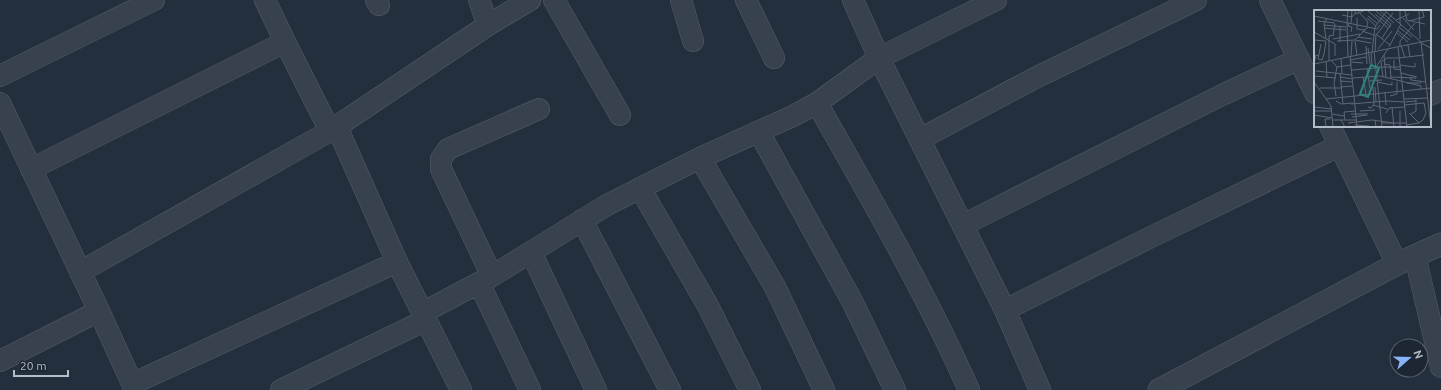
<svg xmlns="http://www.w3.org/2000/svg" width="1441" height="390" viewBox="0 0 1441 390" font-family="Ubuntu,sans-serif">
  <rect width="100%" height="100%" fill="#242f3e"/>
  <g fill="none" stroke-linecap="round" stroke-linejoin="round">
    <defs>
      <path id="minor" d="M 265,0 L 285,42 L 330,131
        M 376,0 L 379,5
        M 479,0 L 488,25
        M 554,0 L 620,115
        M 681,0 L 693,41
        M 746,0 L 774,58
        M 853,0 L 879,58 L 1005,310 L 1040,390
        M 1270,0 L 1315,93
        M 0,76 L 154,0
        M 1430,95 L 1441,90
        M 0,103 L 99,311 L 135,390
        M 817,103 C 870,197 925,291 969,390
        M 1330,126 L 1397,264
        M 337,127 L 397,262 L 461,390
        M 759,132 L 852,301 L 895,390
        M 920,139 L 1037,77 L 1196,0
        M 700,158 L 775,287 L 824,390
        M 31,169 L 285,42
        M 640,188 L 708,306 L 750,390
        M 582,220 L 670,390
        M 963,225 L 1222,95 L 1299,59
        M 531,252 L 596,390
        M 1415,256 L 1441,367
        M 80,272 L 330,131 L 488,25 L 530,0
        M 492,276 L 441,169 L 441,159 L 448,149 L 539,109
        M 479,283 L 530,390
        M 1005,310 L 1151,237 L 1339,146
        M 422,313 L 492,276 L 607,205 L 700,158 L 793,116 L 817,103 L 879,58 L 996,0
        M 0,361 L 99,311
        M 132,384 L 397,262
        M 281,390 L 426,320"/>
      <path id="tertiary" d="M 1159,390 L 1397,264 L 1441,244"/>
    </defs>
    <!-- minor casing -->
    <use href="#minor" stroke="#565f6c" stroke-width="22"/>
    <!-- tertiary casing -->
    <use href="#tertiary" stroke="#565f6c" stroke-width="23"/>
    <!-- minor -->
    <use href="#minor" stroke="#38414e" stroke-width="21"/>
    <!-- tertiary -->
    <use href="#tertiary" stroke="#38414e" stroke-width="22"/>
  </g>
  <!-- overview -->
  <g transform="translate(1314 10)">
    <rect width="117" height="117" fill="#242f3e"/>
    <path fill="none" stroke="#5e6776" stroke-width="1" d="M 2,0 L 17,0M 41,0 L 42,4 L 52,0M 43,0 L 54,12 L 53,16M 53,0 L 75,19M 61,0 L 77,14 L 68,28M 65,0 L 80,13M 70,0 L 107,32M 86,0 L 86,14M 105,0 L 106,29M 91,1 L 93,10 L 111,14M 61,4 L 77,17M 28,5 L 38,7 L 42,2M 0,6 L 63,19 L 66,15M 54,6 L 64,14M 43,8 L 43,19 L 51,20M 53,8 L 62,16M 89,8 L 100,20M 82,10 L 95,4M 4,11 L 21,13M 95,11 L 110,7 L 109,2 L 106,0M 33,13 L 34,47M 33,13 L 34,0M 35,13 L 34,16 L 38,17 L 37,22M 37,13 L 38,0M 10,15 L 32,17M 10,18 L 32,20M 86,18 L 98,27M 48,21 L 60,25M 84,21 L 96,30M 0,22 L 21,34 L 21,46M 83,23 L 94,32M 63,24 L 79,3M 19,26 L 21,14M 44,27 L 58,29M 12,29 L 10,14 L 13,8M 19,29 L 46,24M 0,30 L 12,31 L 10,44 L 8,50 L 4,49M 41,30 L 57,33M 23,31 L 41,30 L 54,17M 41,31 L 43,45M 26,32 L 26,17M 107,32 L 117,117M 107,33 L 117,38 L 117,45M 94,35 L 96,47M 52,36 L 53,54M 86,36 L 86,31 L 101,13M 87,36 L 91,48M 75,37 L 87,14M 84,37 L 93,117M 54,38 L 56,54M 64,39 L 78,21M 60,41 L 68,117M 61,41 L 62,24 L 76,35M 57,42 L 58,54M 58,42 L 61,17 L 72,2M 70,45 L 72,67M 36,46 L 43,117M 37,46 L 38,31M 27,48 L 28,63M 85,48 L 110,45M 4,49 L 7,34M 17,50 L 23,57 L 37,55M 36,50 L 52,47M 80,50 L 80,59 L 87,60M 12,51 L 13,68M 15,51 L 15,26 L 19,25M 37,52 L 49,53M 0,54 L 117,30M 0,54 L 2,45 L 5,46M 70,54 L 76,55 L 77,68M 86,55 L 101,57 L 101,53M 62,57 L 86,57M 62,57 L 74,39M 53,59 L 56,78M 38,60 L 62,58M 2,61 L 38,65M 26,63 L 29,94M 87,63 L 103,67M 0,66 L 22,68M 26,67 L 39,69M 49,67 L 52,85M 69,67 L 67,52 L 73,48 L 85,48M 76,67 L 102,68M 96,67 L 97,70 L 112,72M 39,68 L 66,66 L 107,76 L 107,79M 26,71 L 39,72M 55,71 L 68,70M 0,72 L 17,96 L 19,117M 63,72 L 78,75 L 78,72M 93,73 L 107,73M 27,77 L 39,76M 61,77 L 62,92M 6,78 L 27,78M 71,82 L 72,95M 22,86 L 20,73 L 23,57M 76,86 L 83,84 L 83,72M 12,89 L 117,78M 90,89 L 114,88M 22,91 L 27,94 L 39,93M 90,92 L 102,91M 37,94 L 72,91 L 90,92M 59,95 L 73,99M 90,95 L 110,93M 0,97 L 18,99M 54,97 L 57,98 L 60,94 L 59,77M 78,97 L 80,117M 0,101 L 18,101M 46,101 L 61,100M 86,101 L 86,117M 72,103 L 75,98 L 91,97M 95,103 L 105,113M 18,104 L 30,106M 37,104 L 54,104M 97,104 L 102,101 L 102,88M 0,105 L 18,108M 38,107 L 53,105M 18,110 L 27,110 L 31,117M 27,110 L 43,110M 31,110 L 30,102 L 42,101M 61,110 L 62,117 L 68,116M 34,113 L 58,110 L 80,113M 68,113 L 92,113M 41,115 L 55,116M 92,115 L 105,113 L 109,110 L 112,103 L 110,93M 12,117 L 11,109 L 16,109"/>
    <path fill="#308480" fill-opacity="0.15" stroke="#308480" stroke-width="2" d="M 57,55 L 65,58 L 54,87 L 46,84 Z"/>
    <rect width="117" height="117" fill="none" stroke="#b4bcc9" stroke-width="2"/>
  </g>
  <!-- north arrow -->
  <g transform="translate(1409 358) rotate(70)"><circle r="19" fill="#1d2633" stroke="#59626f"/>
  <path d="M0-3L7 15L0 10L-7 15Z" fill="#8ab4f8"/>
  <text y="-6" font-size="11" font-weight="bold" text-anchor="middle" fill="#b4bcc9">N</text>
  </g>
  <!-- scale -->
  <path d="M14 370v6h54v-6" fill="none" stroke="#b4bcc9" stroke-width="2"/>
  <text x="20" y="370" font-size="12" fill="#b4bcc9" stroke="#1d2633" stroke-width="3" paint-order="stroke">20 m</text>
</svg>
